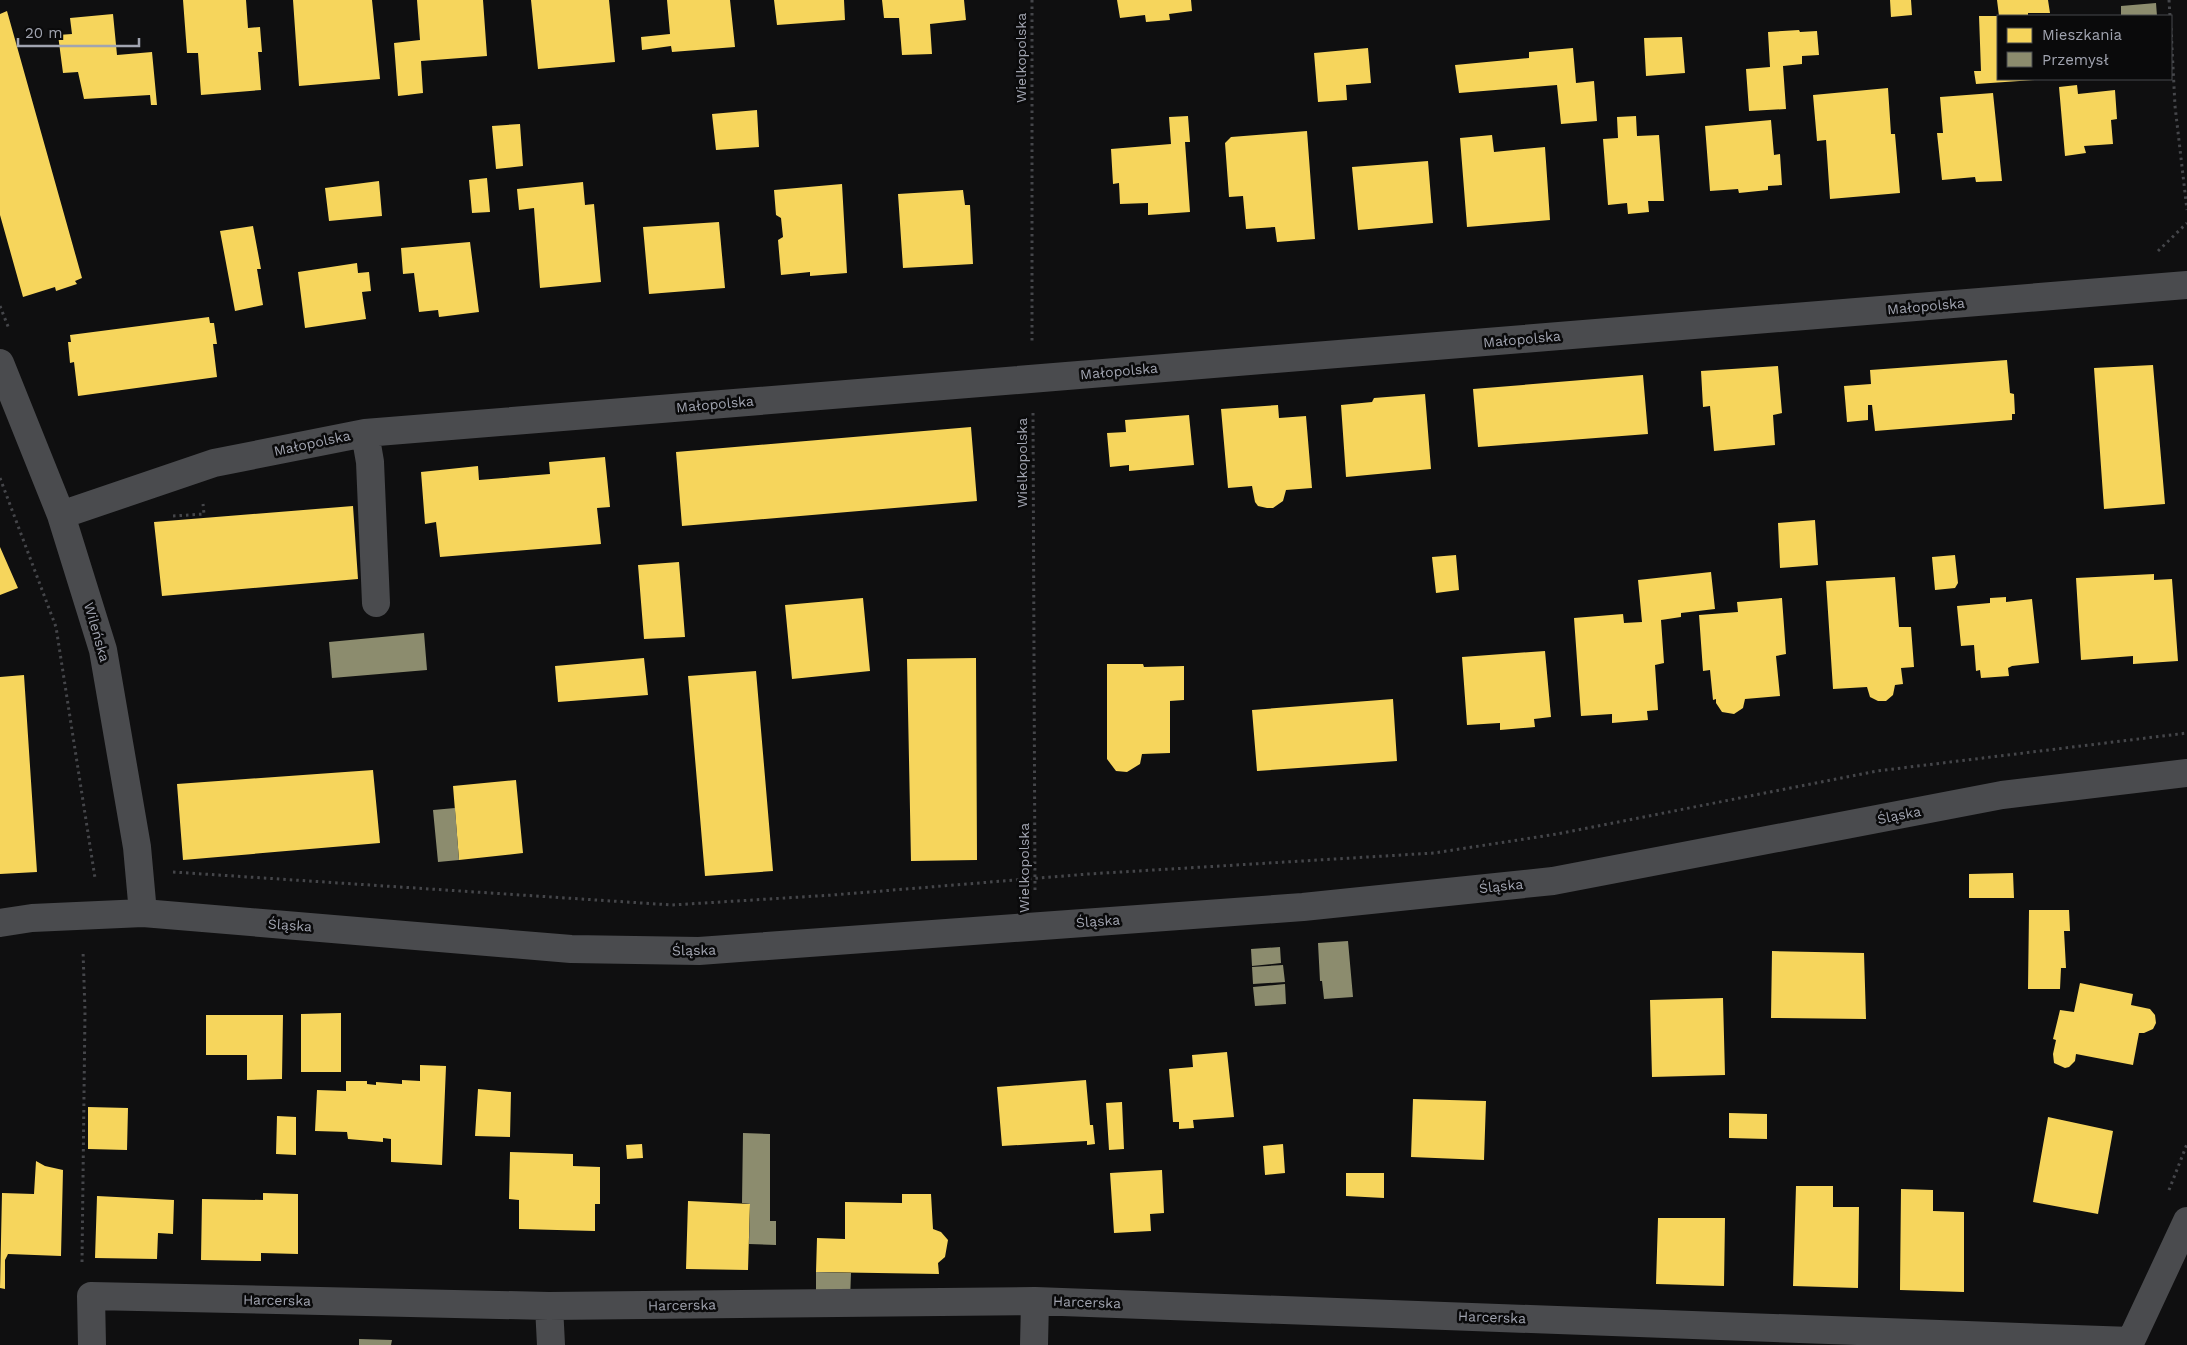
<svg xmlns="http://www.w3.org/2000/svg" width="2187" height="1345" viewBox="0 0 2187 1345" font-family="'Work Sans',sans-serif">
  <rect width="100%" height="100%" fill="#0f0f10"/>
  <!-- homes -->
  <path fill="#f6d55c" d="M 183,0 L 246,0 L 248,28 L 260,27 L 262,52 L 258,52 L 261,90 L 201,95 L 198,53 L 187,53 Z
    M 293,0 L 372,0 L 380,79 L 299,86 Z
    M 417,0 L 483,0 L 487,56 L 421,61 L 423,93 L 398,96 L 394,43 L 420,40 Z
    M 531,0 L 609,0 L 615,62 L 538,69 Z
    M 667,0 L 730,0 L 735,47 L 672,52 L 671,46 L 642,50 L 641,37 L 670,34 Z
    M 774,0 L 844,0 L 845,20 L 777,25 Z
    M 882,0 L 964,0 L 966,20 L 930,24 L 932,54 L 902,55 L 899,18 L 884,18 Z
    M 1117,0 L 1191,0 L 1192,11 L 1169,14 L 1170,20 L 1146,22 L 1145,15 L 1120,18 Z
    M 1890,0 L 1911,0 L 1912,15 L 1891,17 Z
    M 1997,0 L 2048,0 L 2050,13 L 2028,13 L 2028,16 L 1999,16 Z
    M 7,11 L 82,278 L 75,281 L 77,284 L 56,291 L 55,287 L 23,297 L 0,215 L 0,14 Z
    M 113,14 L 117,55 L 152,52 L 157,105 L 151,105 L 150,95 L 84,99 L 78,72 L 63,73 L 58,35 L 72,34 L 70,18 Z
    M 1979,16 L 1998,16 L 1998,79 L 2034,80 L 1976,84 L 1974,71 L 1981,71 Z
    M 1799,30 L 1800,32 L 1817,31 L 1819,55 L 1802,56 L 1802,64 L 1783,66 L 1786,109 L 1749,111 L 1746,69 L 1770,67 L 1768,32 Z
    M 1682,37 L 1685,73 L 1646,76 L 1644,38 Z
    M 1368,48 L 1371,83 L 1346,85 L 1347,100 L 1318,102 L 1314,53 Z
    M 1573,48 L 1576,83 L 1594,81 L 1597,121 L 1561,124 L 1557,85 L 1459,93 L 1455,65 L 1529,58 L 1529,52 Z
    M 2077,85 L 2078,94 L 2115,90 L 2117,119 L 2111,120 L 2113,144 L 2084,146 L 2086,153 L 2065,156 L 2059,87 Z
    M 1888,88 L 1891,134 L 1895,134 L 1900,193 L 1830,199 L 1826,140 L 1817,141 L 1813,95 Z
    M 1993,93 L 2002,181 L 1976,182 L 1975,177 L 1942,180 L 1937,133 L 1943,133 L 1940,97 Z
    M 757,110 L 759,147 L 716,150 L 712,114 Z
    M 1188,116 L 1190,142 L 1185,142 L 1190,212 L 1148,215 L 1148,203 L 1120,204 L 1119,183 L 1113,184 L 1111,149 L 1171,144 L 1169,117 Z
    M 1636,116 L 1637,136 L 1659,135 L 1664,201 L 1648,201 L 1649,212 L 1628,214 L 1627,203 L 1608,205 L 1603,139 L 1618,138 L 1617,117 Z
    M 1771,120 L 1774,155 L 1780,154 L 1782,185 L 1768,186 L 1768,190 L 1739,193 L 1738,189 L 1710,191 L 1705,126 Z
    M 520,124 L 523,166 L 496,169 L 492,126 Z
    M 1307,131 L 1315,239 L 1277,242 L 1275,227 L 1246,229 L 1243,196 L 1229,197 L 1225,143 L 1231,137 Z
    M 1492,135 L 1494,152 L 1545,147 L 1550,220 L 1467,227 L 1460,138 Z
    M 1428,161 L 1433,223 L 1358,230 L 1352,167 Z
    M 487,178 L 490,212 L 472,213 L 469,180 Z
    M 379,181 L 382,216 L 329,221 L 325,188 Z
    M 583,182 L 585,205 L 594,204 L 601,282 L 540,288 L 534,208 L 519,210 L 517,189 Z
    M 842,184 L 847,273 L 810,276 L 810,272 L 781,275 L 778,240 L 783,237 L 781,218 L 776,215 L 774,190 Z
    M 963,190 L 965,205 L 970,205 L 973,264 L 903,268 L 898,194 Z
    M 719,222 L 725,288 L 649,294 L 643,227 Z
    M 253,226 L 261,269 L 257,269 L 263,305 L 235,311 L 220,231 Z
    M 470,242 L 479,312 L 439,317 L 438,310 L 419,312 L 414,273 L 403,274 L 401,248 Z
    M 357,263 L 358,273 L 369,272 L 371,291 L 362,292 L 366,319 L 305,328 L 298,272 Z
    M 209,317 L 210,323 L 214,323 L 217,344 L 213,344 L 217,377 L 78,396 L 74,362 L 70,363 L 68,342 L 71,342 L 70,335 Z
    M 2007,360 L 2010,393 L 2014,394 L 2015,414 L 2012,414 L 2012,420 L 1875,431 L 1872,405 L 1868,405 L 1868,420 L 1847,422 L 1844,386 L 1871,384 L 1870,370 Z
    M 2153,365 L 2165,504 L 2104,509 L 2094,368 Z
    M 1778,366 L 1782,413 L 1773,415 L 1775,445 L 1714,451 L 1710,406 L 1703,407 L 1701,371 Z
    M 1643,375 L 1648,434 L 1478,447 L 1473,389 Z
    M 1425,394 L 1431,469 L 1346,477 L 1341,405 L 1372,402 L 1374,398 Z
    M 1278,405 L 1279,418 L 1306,416 L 1312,488 L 1286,490 L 1283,501 L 1273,508 L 1267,508 L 1258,506 L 1255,502 L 1252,486 L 1228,488 L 1221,409 Z
    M 1189,415 L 1194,465 L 1129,471 L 1129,465 L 1110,467 L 1107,433 L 1126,432 L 1125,420 Z
    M 971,427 L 977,501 L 682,526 L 676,452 Z
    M 605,457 L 610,507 L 597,508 L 601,544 L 440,557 L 436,522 L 425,524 L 421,472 L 478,466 L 479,480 L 550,474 L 549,462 Z
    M 353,506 L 358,579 L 162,596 L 154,522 Z
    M 1815,520 L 1818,565 L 1780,568 L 1778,523 Z
    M 0,547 L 18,588 L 0,595 Z
    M 1456,555 L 1459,590 L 1436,593 L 1432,557 Z
    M 1955,555 L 1958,583 L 1955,588 L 1935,590 L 1932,557 Z
    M 679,562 L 685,637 L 644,639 L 638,565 Z
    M 1711,572 L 1715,609 L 1681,613 L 1681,617 L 1661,620 L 1664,663 L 1655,665 L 1658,710 L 1647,711 L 1648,720 L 1612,723 L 1612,714 L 1581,716 L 1574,618 L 1623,614 L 1624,623 L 1642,622 L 1638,580 Z
    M 2154,574 L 2154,580 L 2172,579 L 2178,661 L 2133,664 L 2133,656 L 2081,660 L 2076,578 Z
    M 1895,577 L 1899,627 L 1911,627 L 1914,667 L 1901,668 L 1903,684 L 1895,685 L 1893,695 L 1886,701 L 1878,701 L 1870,697 L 1867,687 L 1833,689 L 1826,581 Z
    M 2006,597 L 2006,602 L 2032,599 L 2039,663 L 2012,666 L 2008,668 L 2009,676 L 1981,678 L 1980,670 L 1976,671 L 1974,645 L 1961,646 L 1957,606 L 1990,603 L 1990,598 Z
    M 863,598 L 870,671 L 792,679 L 785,605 Z
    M 1782,598 L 1786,654 L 1776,656 L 1780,696 L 1745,699 L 1743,708 L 1734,714 L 1722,712 L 1716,703 L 1716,699 L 1713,700 L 1710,670 L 1703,671 L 1699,615 L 1738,612 L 1737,602 Z
    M 1545,651 L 1551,717 L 1534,719 L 1535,727 L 1500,730 L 1500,723 L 1467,725 L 1462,657 Z
    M 644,658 L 648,695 L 558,702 L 555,666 Z
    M 976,658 L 977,860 L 911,861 L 907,659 Z
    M 1107,664 L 1143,664 L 1144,667 L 1184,666 L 1184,700 L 1170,701 L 1170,753 L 1142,754 L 1140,764 L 1127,772 L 1116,771 L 1107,759 Z
    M 756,671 L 773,871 L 705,876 L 688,676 Z
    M 24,675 L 37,872 L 0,874 L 0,677 Z
    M 1393,699 L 1397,761 L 1257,771 L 1252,710 Z
    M 373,770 L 380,843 L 183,860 L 177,784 Z
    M 516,780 L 523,853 L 459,860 L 453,786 Z
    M 2013,873 L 2014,898 L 1969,898 L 1969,874 Z
    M 2029,910 L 2069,910 L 2070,931 L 2064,931 L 2066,968 L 2061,968 L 2060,989 L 2028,989 Z
    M 1772,951 L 1864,953 L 1866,1019 L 1771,1018 Z
    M 2080,983 L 2133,994 L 2131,1005 L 2150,1009 L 2155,1015 L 2156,1023 L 2153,1029 L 2144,1033 L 2139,1033 L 2133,1065 L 2076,1054 L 2075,1061 L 2069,1067 L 2065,1068 L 2054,1063 L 2053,1054 L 2056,1040 L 2053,1039 L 2060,1010 L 2074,1012 Z
    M 1723,998 L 1725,1075 L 1652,1077 L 1650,1000 Z
    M 341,1013 L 341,1072 L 301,1072 L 301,1014 Z
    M 206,1015 L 283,1015 L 282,1079 L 247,1080 L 247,1055 L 206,1055 Z
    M 1227,1052 L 1234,1117 L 1193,1120 L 1194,1128 L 1179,1129 L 1179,1122 L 1173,1122 L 1169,1069 L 1193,1067 L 1192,1055 Z
    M 420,1065 L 446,1066 L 442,1165 L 391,1162 L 391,1139 L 383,1138 L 383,1142 L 348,1139 L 347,1132 L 315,1131 L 317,1090 L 346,1091 L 346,1081 L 367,1081 L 367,1084 L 376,1085 L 376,1082 L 402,1084 L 402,1080 L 420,1081 Z
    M 1086,1080 L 1090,1125 L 1093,1125 L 1095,1144 L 1087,1145 L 1087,1141 L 1002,1146 L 997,1087 Z
    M 478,1089 L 511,1092 L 510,1137 L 475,1136 Z
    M 1413,1099 L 1486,1101 L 1484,1160 L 1411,1157 Z
    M 1122,1102 L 1124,1149 L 1109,1150 L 1106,1103 Z
    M 88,1107 L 128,1108 L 127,1150 L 88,1149 Z
    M 1729,1113 L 1767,1114 L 1767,1139 L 1729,1138 Z
    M 277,1116 L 296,1117 L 296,1155 L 276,1154 Z
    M 2048,1117 L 2113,1131 L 2098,1214 L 2033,1202 Z
    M 642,1144 L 643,1158 L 627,1159 L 626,1145 Z
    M 1283,1144 L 1285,1173 L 1265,1175 L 1263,1146 Z
    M 510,1152 L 573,1154 L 573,1166 L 600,1167 L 600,1204 L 595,1204 L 595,1231 L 519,1229 L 519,1200 L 509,1199 Z
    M 36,1161 L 45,1166 L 63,1170 L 61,1256 L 8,1254 L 5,1260 L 5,1289 L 0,1288 L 2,1193 L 34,1194 Z
    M 1162,1170 L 1164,1213 L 1150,1214 L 1151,1231 L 1114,1233 L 1110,1173 Z
    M 1346,1173 L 1384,1173 L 1384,1198 L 1346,1196 Z
    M 1796,1186 L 1833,1186 L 1833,1207 L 1859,1207 L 1858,1288 L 1793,1286 Z
    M 1901,1189 L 1933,1190 L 1933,1211 L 1964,1212 L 1964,1292 L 1900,1290 Z
    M 263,1193 L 298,1194 L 298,1254 L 261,1253 L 261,1261 L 201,1260 L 202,1199 L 263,1200 Z
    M 902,1194 L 931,1194 L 933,1229 L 941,1232 L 948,1240 L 945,1257 L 938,1263 L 939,1274 L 816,1272 L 817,1238 L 845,1239 L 845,1202 L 902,1203 Z
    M 97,1196 L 174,1200 L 173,1234 L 158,1233 L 157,1259 L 95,1258 Z
    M 688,1201 L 750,1204 L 748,1270 L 686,1269 Z
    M 1658,1218 L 1725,1218 L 1724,1286 L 1656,1284 Z"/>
  <!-- industry -->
  <path fill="#8c8c6e" d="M 2156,3 L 2157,16 L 2121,16 L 2121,6 Z
    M 424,633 L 427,670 L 332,678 L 329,642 Z
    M 455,808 L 459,860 L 438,862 L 433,810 Z
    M 1348,941 L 1353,997 L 1324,999 L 1322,981 L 1320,981 L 1318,943 Z
    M 1280,947 L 1281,963 L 1252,966 L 1251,949 Z
    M 1283,965 L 1285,982 L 1253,984 L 1252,967 Z
    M 1285,984 L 1286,1004 L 1255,1006 L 1253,987 Z
    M 743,1133 L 770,1134 L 770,1221 L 776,1221 L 776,1245 L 749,1244 L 750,1204 L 742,1203 Z
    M 816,1272 L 851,1273 L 850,1301 L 816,1301 Z
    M 359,1339 L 392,1340 L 391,1345 L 359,1345 Z"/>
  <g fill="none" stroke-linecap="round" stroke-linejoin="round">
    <!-- path -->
    <path stroke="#45464a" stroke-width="3" stroke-dasharray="2.5 4" stroke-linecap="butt" d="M 1032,0 L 1032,344
      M 2169,0 L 2170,16
      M 2171,28 L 2175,106 L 2187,210
      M 2158,251 L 2187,223
      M 0,306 L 9,329
      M 1033,413 L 1035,892
      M 0,478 L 56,627 L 95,878
      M 173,516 L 204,514 L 203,504
      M 173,872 L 672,905 L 833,895 L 1088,874 L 1434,853 L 1557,834 L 1877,771 L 2187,733
      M 2169,1190 L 2187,1144
      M 82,1262 L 85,1011 L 83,951"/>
    <!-- minor -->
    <path stroke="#4a4b4e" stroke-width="28" d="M 0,363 L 61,515 L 103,650 L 137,847 L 143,913
      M 365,433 L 370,462 L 376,603
      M 61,515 L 214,463 L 365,433 L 2187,285
      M 0,923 L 32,918 L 143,913 L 571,949 L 699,951 L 1303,907 L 1553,881 L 2002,795 L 2187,773
      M 549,1306 L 551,1345
      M 92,1345 L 91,1296 L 549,1306 L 1035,1301 L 2131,1341
      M 1034,1345 L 1035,1301
      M 2129,1345 L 2187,1221"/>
  </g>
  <g text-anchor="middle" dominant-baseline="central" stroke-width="5" stroke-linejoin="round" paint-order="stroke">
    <!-- street labels -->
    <g font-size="14" fill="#a1a4b0" stroke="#0a0a0b">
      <text transform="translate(1021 58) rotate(-90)">Wielkopolska</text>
      <text transform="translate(1926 306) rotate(-5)">Małopolska</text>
      <text transform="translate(1522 339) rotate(-5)">Małopolska</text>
      <text transform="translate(1119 371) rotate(-5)">Małopolska</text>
      <text transform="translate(715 404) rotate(-5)">Małopolska</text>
      <text transform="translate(312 443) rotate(-12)">Małopolska</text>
      <text transform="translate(1022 463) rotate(-90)">Wielkopolska</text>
      <text transform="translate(97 632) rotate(74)">Wileńska</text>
      <text transform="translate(1899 815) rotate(-11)">Śląska</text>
      <text transform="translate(1024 868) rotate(-90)">Wielkopolska</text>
      <text transform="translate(1501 886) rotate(-6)">Śląska</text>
      <text transform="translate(1098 921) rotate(-4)">Śląska</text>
      <text transform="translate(290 925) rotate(4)">Śląska</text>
      <text transform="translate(694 950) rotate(-1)">Śląska</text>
      <text transform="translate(277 1300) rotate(1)">Harcerska</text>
      <text transform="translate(1087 1302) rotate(2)">Harcerska</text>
      <text transform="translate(682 1305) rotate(-1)">Harcerska</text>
      <text transform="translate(1492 1317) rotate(2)">Harcerska</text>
    </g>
  </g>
  <!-- legend -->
  <rect x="1997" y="15" width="175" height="65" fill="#0a0a0b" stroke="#46484d"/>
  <rect x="2007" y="28" width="25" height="15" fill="#f6d55c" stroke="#46484d"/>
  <text x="2042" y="40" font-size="15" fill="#a1a4b0">Mieszkania</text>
  <rect x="2007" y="52" width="25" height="15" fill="#8c8c6e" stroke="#46484d"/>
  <text x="2042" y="65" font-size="15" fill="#a1a4b0">Przemysł</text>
  <!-- scale -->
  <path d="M18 38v8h121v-8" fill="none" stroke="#a1a4b0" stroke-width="2.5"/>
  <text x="25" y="38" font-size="15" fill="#a1a4b0" stroke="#0a0a0b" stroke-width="4" paint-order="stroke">20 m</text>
</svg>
